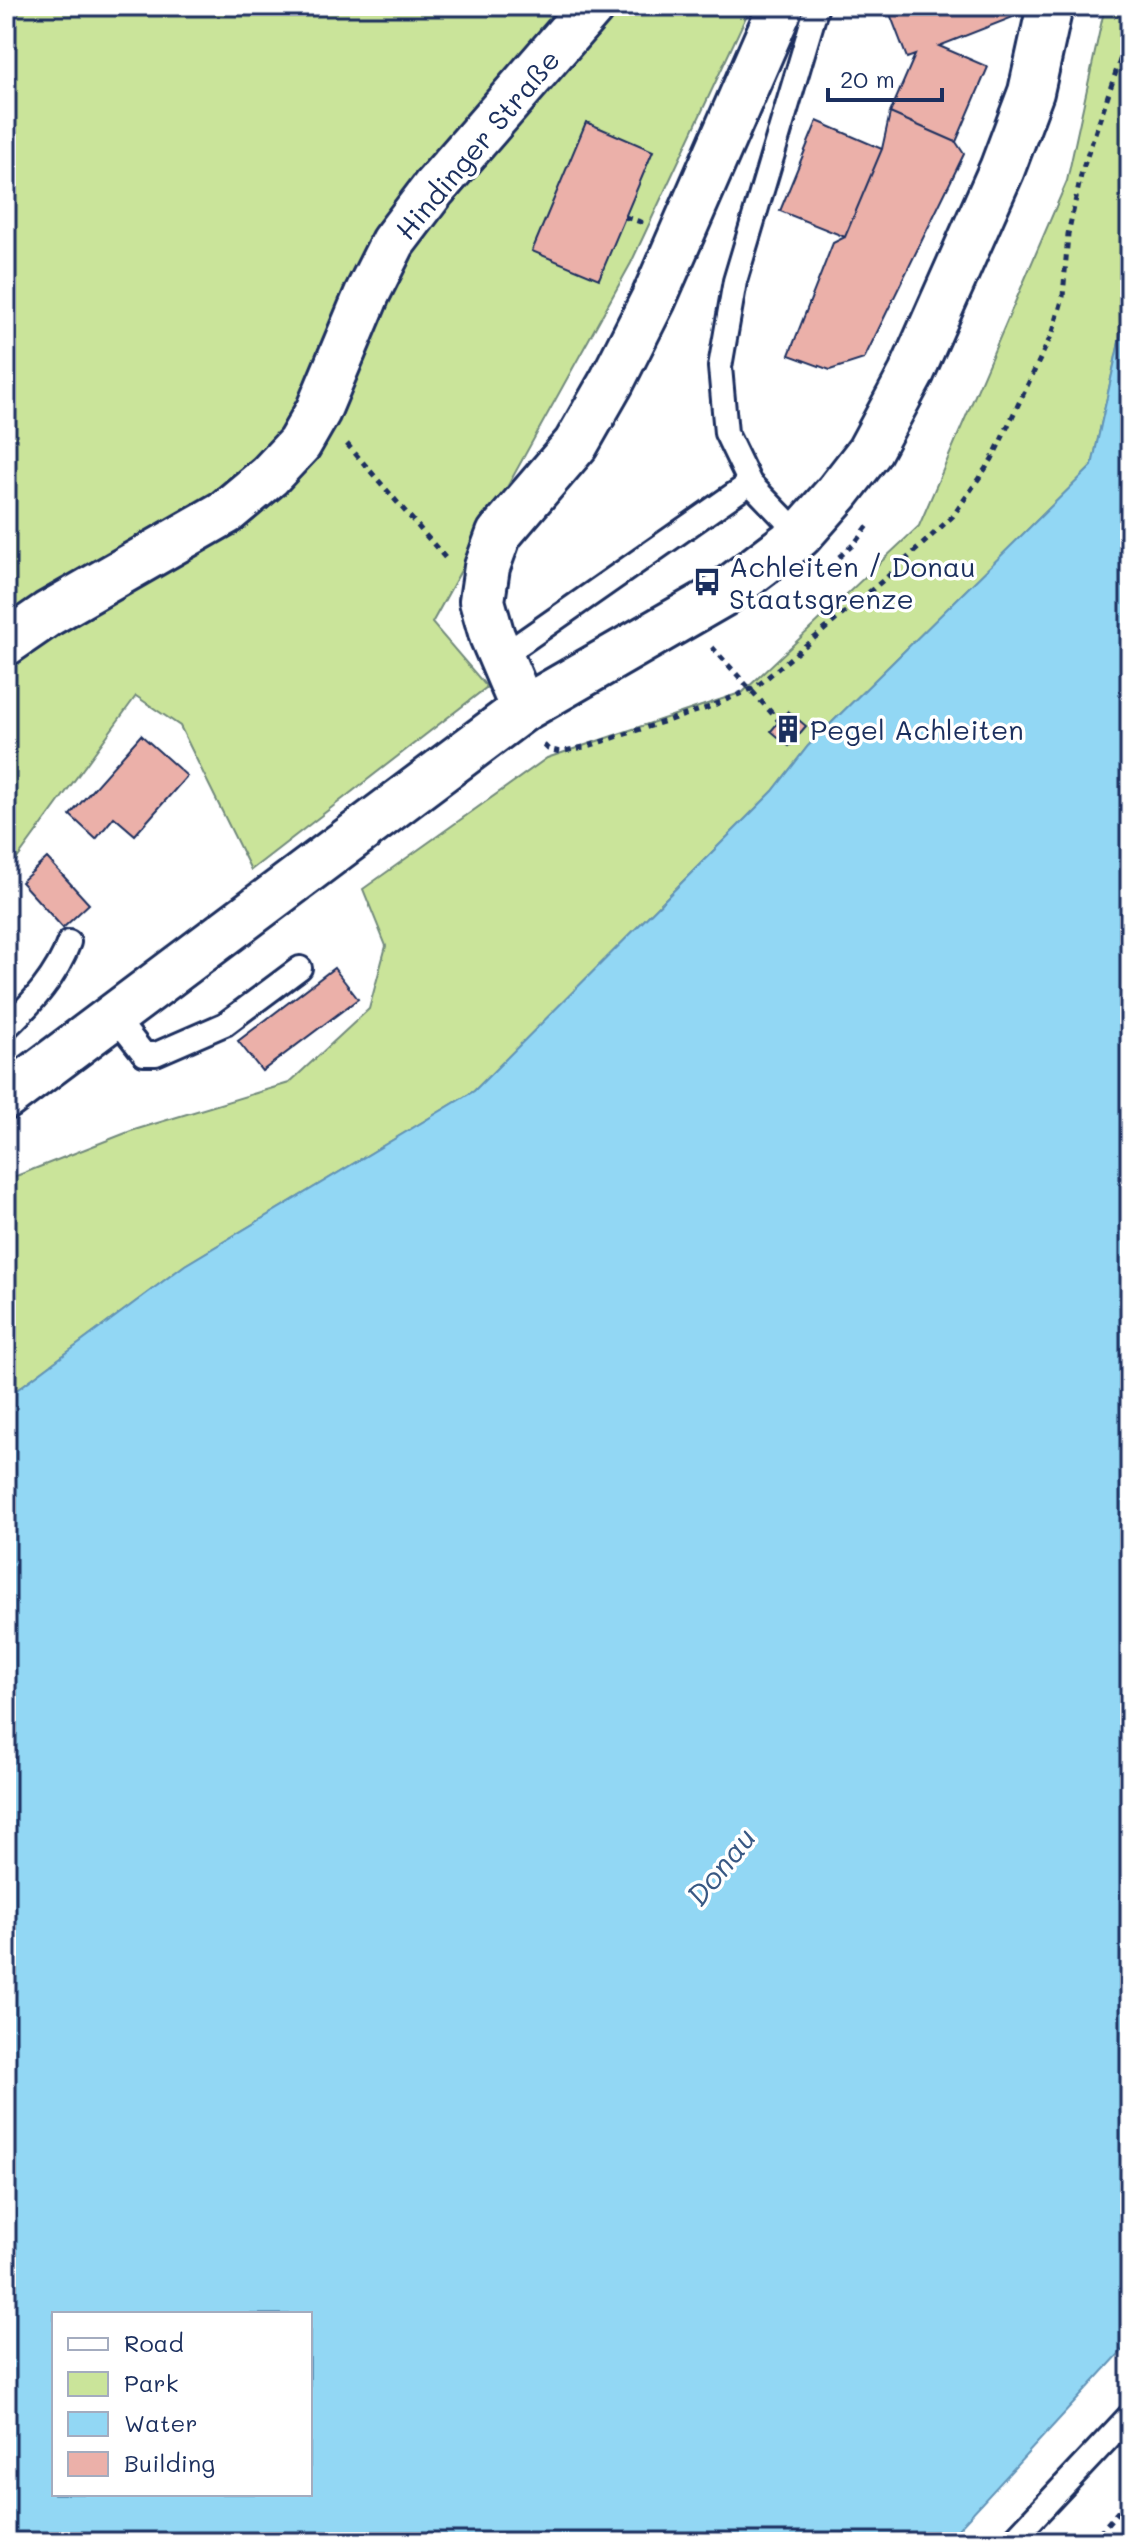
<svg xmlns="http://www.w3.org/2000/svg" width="1136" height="2548" viewBox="0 0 1136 2548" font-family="Mali,sans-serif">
  <rect width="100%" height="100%" fill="#fff"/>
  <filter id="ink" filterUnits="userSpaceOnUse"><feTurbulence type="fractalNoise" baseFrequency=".0125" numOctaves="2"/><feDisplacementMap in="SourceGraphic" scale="16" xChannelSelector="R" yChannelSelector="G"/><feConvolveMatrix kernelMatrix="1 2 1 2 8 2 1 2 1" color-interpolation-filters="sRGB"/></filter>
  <g filter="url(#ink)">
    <!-- green -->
    <path fill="#cae49a" stroke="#728a7c" stroke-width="2" d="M 6,6 L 751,6 L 631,263 L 432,623 L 487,687 L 251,870 L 180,726 L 136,696 L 6,874 Z
      M 1105,6 L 1130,6 L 1130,292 L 1092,466 L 808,746 L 773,791 L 474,1091 L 185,1265 L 6,1398 L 6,1180 L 131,1131 L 289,1083 L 369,1009 L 386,946 L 363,889 L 547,758 L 743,692 L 919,526 L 1067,181 Z"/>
    <!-- water -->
    <path fill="#92d7f4" stroke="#6294b8" stroke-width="2" fill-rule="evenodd" d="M 1130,292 L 1130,2342 L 946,2542 L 6,2542 L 6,1398 L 185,1265 L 474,1091 L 773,791 L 808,746 L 1092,466 ZM 54,2314 L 310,2314 L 310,2494 L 54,2494 Z"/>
    <!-- building -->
    <path fill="#ebb0a9" stroke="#1b2f5e" stroke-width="2" d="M 887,6 L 1017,6 L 1013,17 L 939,46 L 988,67 L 956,142 L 890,113 L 915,55 L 907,58 Z
      M 890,113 L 956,142 L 964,154 L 864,359 L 830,370 L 789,355 L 833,243 L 845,237 L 882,149 Z
      M 817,121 L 882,149 L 845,237 L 780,211 Z
      M 586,122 L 653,151 L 599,279 L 532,251 Z
      M 788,711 L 806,726 L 789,746 L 771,731 Z
      M 141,735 L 187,776 L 135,835 L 114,817 L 96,839 L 70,815 Z
      M 47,858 L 89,904 L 63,928 L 21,882 Z
      M 334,968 L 358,999 L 262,1071 L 238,1041 Z"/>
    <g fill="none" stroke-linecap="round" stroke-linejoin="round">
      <defs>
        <path id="service" d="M 800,535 L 750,483 L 726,433 L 720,367 L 735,281 L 817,6
          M 501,657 L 750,483
          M 114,1016 L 144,1054 L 156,1054 L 225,1024 L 300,968
          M 6,1028 C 32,1003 57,976 69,942
          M 1011,2542 L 1130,2415"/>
        <path id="tertiary" d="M 6,643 L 48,614 L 226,512 L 269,476 L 299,444 L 318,411 L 367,294 L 393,242 L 434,188 L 592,6
          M 523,709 L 492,636 L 482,601 L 487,567 L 499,534 L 576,444 L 612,381 L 653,300 L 781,6"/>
        <path id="primary" d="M 6,1097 L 523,709 L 721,595 L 800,535 L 838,492 L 869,452 L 911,374 L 1002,169 L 1031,92 L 1050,6"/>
      </defs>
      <!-- service casing -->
      <use href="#service" stroke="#1b2f5e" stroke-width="28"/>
      <!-- tertiary casing -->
      <use href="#tertiary" stroke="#1b2f5e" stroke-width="50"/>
      <!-- primary casing -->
      <use href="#primary" stroke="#1b2f5e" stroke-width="50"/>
      <!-- path -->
      <path stroke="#1b2f5e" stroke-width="5" stroke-dasharray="6 6" stroke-linecap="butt" d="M 625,217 L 641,222 L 640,224
        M 347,444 L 448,561
        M 839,557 L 854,544 L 870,523
        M 544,745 L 548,749 L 560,752 L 588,746 L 707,708 L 756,687 L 887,577 L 953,516 L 992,459 L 1053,332 L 1063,297 L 1068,234 L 1082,171 L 1130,31
        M 1091,2542 L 1130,2498"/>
      <!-- service -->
      <use href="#service" stroke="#fff" stroke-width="22"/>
      <!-- tertiary -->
      <use href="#tertiary" stroke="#fff" stroke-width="44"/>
      <!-- primary -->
      <use href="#primary" stroke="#fff" stroke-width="44"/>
      <!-- path-bridge -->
      <path stroke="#1b2f5e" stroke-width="5" stroke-dasharray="6 6" stroke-linecap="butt" d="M 712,647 L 779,721"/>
    </g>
  </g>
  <!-- icons -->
  <defs>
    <symbol id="bus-bare" viewBox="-9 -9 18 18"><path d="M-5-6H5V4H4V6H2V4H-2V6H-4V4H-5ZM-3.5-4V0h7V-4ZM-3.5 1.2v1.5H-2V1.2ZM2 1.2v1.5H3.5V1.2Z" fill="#1b2f5e" stroke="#fff" stroke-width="2.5" paint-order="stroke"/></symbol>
    <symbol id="building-bare" viewBox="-9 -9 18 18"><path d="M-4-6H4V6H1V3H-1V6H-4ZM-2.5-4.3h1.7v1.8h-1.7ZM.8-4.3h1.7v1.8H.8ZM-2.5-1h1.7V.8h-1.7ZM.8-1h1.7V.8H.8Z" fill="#1b2f5e" stroke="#fff" stroke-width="2.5" paint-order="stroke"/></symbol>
  </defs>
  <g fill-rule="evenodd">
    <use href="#bus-bare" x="687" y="562" width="40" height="40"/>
    <use href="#building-bare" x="768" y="709" width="40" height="40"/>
  </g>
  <g text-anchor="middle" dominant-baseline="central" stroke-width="7" stroke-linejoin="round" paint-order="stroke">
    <!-- street labels -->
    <g font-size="28" fill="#1b2f5e" stroke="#fff">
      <text transform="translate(477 144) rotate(-50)">Hindinger Straße</text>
    </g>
    <!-- poi labels -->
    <g font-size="28" fill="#1b2f5e" stroke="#fff" text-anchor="start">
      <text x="729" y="566">Achleiten / Donau<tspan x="729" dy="32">Staatsgrenze</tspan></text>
      <text x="810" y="729">Pegel Achleiten</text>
    </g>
    <!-- water labels -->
    <g font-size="30" font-style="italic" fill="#395984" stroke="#fff">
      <text transform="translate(720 1866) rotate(-51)">Donau</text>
    </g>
  </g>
  <!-- margin -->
  <rect width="1136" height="2548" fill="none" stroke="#fff" stroke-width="32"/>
  <rect x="16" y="16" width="1104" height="2516" fill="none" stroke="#1b2f5e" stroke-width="3" filter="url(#ink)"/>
  <!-- legend -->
  <rect x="52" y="2312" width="260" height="184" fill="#ffffff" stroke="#a4acbf" stroke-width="2"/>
  <rect x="68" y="2338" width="40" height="12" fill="#ffffff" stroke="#a4acbf" stroke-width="2"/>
  <text x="124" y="2352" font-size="24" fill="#1b2f5e">Road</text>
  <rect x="68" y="2372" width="40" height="24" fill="#cae49a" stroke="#a4acbf" stroke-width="2"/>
  <text x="124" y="2392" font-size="24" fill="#1b2f5e">Park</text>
  <rect x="68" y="2412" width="40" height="24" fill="#92d7f4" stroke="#a4acbf" stroke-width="2"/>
  <text x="124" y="2432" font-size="24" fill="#1b2f5e">Water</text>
  <rect x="68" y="2452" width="40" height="24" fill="#ebb0a9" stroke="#a4acbf" stroke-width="2"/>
  <text x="124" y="2472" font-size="24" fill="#1b2f5e">Building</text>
  <!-- scale -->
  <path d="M828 88v12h114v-12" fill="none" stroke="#1b2f5e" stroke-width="4"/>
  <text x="840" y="88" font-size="24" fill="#1b2f5e" stroke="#ffffff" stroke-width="6" paint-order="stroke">20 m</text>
</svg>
